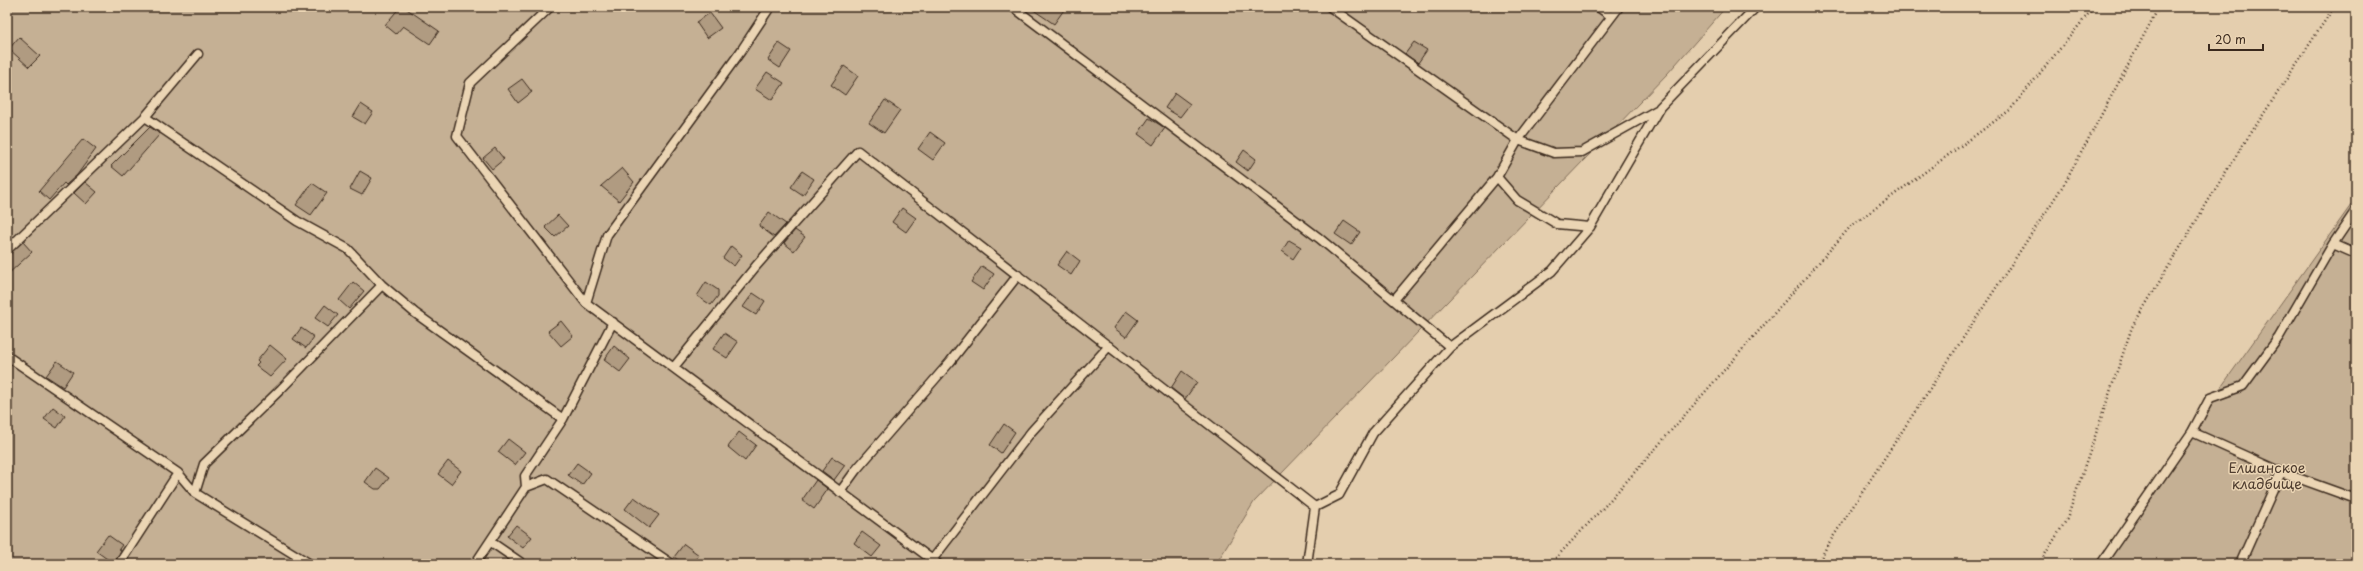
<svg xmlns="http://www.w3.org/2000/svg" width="2363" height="571" viewBox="0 0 2363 571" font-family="'Playpen Sans',sans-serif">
  <rect width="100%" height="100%" fill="#e4ceae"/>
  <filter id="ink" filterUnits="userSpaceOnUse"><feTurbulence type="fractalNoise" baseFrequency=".025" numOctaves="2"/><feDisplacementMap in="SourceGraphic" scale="8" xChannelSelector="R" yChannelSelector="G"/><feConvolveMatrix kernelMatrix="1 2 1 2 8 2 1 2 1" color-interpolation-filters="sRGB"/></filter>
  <g filter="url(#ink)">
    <!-- green -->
    <path fill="#c5b094" stroke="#806d59" d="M 7,7 L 1726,7 L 1668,73 L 1254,502 L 1216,564 L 7,564 Z
      M 2356,198 L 2356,564 L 2095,564 Z"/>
    <!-- building -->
    <path fill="#b09b81" stroke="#3b2a1e" d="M 400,7 L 404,7 L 439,31 L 430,44 L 403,26 L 396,34 L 385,25 Z
      M 1029,7 L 1066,7 L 1054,24 Z
      M 710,13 L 721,28 L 707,38 L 696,22 Z
      M 19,37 L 40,56 L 29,67 L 9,49 Z
      M 1414,42 L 1427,50 L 1418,63 L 1405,54 Z
      M 779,43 L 791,51 L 780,68 L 768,60 Z
      M 844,66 L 858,76 L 845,95 L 831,85 Z
      M 767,72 L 784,83 L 772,100 L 755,89 Z
      M 522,79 L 532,92 L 518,103 L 508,89 Z
      M 1175,93 L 1190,104 L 1180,117 L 1165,108 Z
      M 885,100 L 900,110 L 884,133 L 869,123 Z
      M 361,104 L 373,112 L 365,124 L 353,117 Z
      M 1149,118 L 1165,128 L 1153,145 L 1138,134 Z
      M 150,127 L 160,134 L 123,176 L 111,166 Z
      M 930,132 L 945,143 L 933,160 L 918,149 Z
      M 83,139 L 96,149 L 77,175 L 66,185 L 64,183 L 49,200 L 39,191 Z
      M 495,148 L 504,159 L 492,169 L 483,158 Z
      M 1244,150 L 1256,159 L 1248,171 L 1236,162 Z
      M 622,168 L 634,182 L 619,201 L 601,186 Z
      M 360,171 L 372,178 L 362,195 L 350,189 Z
      M 802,171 L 814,179 L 803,195 L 791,187 Z
      M 85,182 L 97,192 L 86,204 L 74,193 Z
      M 312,183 L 327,193 L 311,215 L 296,205 Z
      M 902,208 L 916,218 L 906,232 L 892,222 Z
      M 769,212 L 786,224 L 774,237 L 759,226 Z
      M 558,215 L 568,226 L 555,237 L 545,227 Z
      M 1344,221 L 1360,232 L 1351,245 L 1335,234 Z
      M 795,230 L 805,237 L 794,251 L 784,243 Z
      M 1289,240 L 1301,247 L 1293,259 L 1282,251 Z
      M 23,242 L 32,252 L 7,275 L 7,255 Z
      M 731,246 L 742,255 L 734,266 L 723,258 Z
      M 1067,251 L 1080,261 L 1071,275 L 1057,265 Z
      M 982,266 L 994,274 L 983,290 L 971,282 Z
      M 353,282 L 364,291 L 349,309 L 339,300 Z
      M 706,282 L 718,290 L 718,296 L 711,305 L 697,296 Z
      M 753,293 L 765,301 L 756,315 L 743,307 Z
      M 325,305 L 338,315 L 328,327 L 315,318 Z
      M 1126,311 L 1138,320 L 1126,337 L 1114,328 Z
      M 561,321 L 573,336 L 561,346 L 548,331 Z
      M 301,328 L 314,337 L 306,348 L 293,339 Z
      M 724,333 L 738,342 L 727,358 L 713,349 Z
      M 270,345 L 287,359 L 270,377 L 256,366 L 259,363 L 257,361 Z
      M 614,346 L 630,359 L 620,372 L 604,360 Z
      M 57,361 L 73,372 L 63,387 L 46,376 Z
      M 1182,371 L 1197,382 L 1185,399 L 1171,388 Z
      M 53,407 L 65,416 L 57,428 L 44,419 Z
      M 1004,424 L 1015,432 L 1001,453 L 990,445 Z
      M 739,432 L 756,445 L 745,461 L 728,447 Z
      M 508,439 L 525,452 L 515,465 L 498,452 Z
      M 832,457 L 845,465 L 834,480 L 822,471 Z
      M 448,461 L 461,471 L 451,484 L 438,474 Z
      M 577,463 L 591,473 L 582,485 L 568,475 Z
      M 375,468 L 389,478 L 380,489 L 375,489 L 365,482 Z
      M 816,480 L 828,489 L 814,509 L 802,500 Z
      M 634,497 L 659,515 L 649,528 L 625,509 Z
      M 516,525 L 532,537 L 523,548 L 507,536 Z
      M 862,532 L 881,546 L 872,557 L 854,543 Z
      M 108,535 L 122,545 L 119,549 L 121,550 L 114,564 L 96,551 Z
      M 684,544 L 699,555 L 692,564 L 684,564 L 674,557 Z"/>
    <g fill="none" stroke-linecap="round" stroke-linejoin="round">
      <defs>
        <path id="lane" d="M 550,7 L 470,83 L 457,136 L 586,303 L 938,564
          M 1013,7 L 1319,238 L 1450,347
          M 1330,7 L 1518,140 L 1497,177 L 1394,300
          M 1598,7 L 1611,16
          M 1619,7 L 1518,140 L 1554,153 L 1582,152 L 1657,110
          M 145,117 L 297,221 L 348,249 L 382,285 L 415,313 L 563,419
          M 1497,177 L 1517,200 L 1557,224 L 1590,227
          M 2333,244 L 2356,254
          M 7,250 L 145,117 L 198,54
          M 586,303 L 607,235 L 741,51 L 770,7
          M 7,356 L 178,473 L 195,493 L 310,564
          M 674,367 L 756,266 L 858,151 L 1315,507
          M 2192,432 L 2281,472 L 2356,499
          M 526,487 L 525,476 L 563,419 L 613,322
          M 840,492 L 856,470 L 950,362 L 1018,275
          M 195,493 L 204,464 L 281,389 L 382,285
          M 491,542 L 523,564
          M 932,560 L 1031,432 L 1109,346
          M 119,564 L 178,473
          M 475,564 L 526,487 L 547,479 L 672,564
          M 1307,564 L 1315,507 L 1339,495 L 1373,433 L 1450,347 L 1552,271 L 1590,227 L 1660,107 L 1756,7
          M 2101,564 L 2192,432 L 2210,398 L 2243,386 L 2279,337 L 2333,244 L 2356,210
          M 2240,564 L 2281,472"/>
      </defs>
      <!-- lane casing -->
      <use href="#lane" stroke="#3b2a1e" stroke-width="11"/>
      <!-- path -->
      <path stroke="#3b2a1e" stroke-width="2.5" stroke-dasharray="1 3" stroke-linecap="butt" d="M 1550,564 L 1604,507 L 1851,226 L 2010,110 L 2094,7
        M 1818,564 L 1827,546 L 2066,181 L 2159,7
        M 2039,564 L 2067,519 L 2132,327 L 2230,165 L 2334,7"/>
      <!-- lane -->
      <use href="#lane" stroke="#ebd5b4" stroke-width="8"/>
    </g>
  </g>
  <g text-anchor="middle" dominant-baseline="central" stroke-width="3" stroke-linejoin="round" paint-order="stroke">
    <!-- park labels -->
    <g font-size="14" fill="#503e30" stroke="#ebd5b4">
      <text x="2267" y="467">Елшанское<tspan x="2267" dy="16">кладбище</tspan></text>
    </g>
  </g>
  <!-- margin -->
  <rect width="2363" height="571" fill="none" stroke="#ebd5b4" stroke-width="24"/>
  <rect x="12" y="12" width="2339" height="547" fill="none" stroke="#3b2a1e" stroke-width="1.5" filter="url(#ink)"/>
  <!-- scale -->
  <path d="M2209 44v6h54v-6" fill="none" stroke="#3b2a1e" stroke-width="2"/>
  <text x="2215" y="44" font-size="12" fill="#3b2a1e" stroke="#ebd5b4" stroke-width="3" paint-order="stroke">20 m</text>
</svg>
